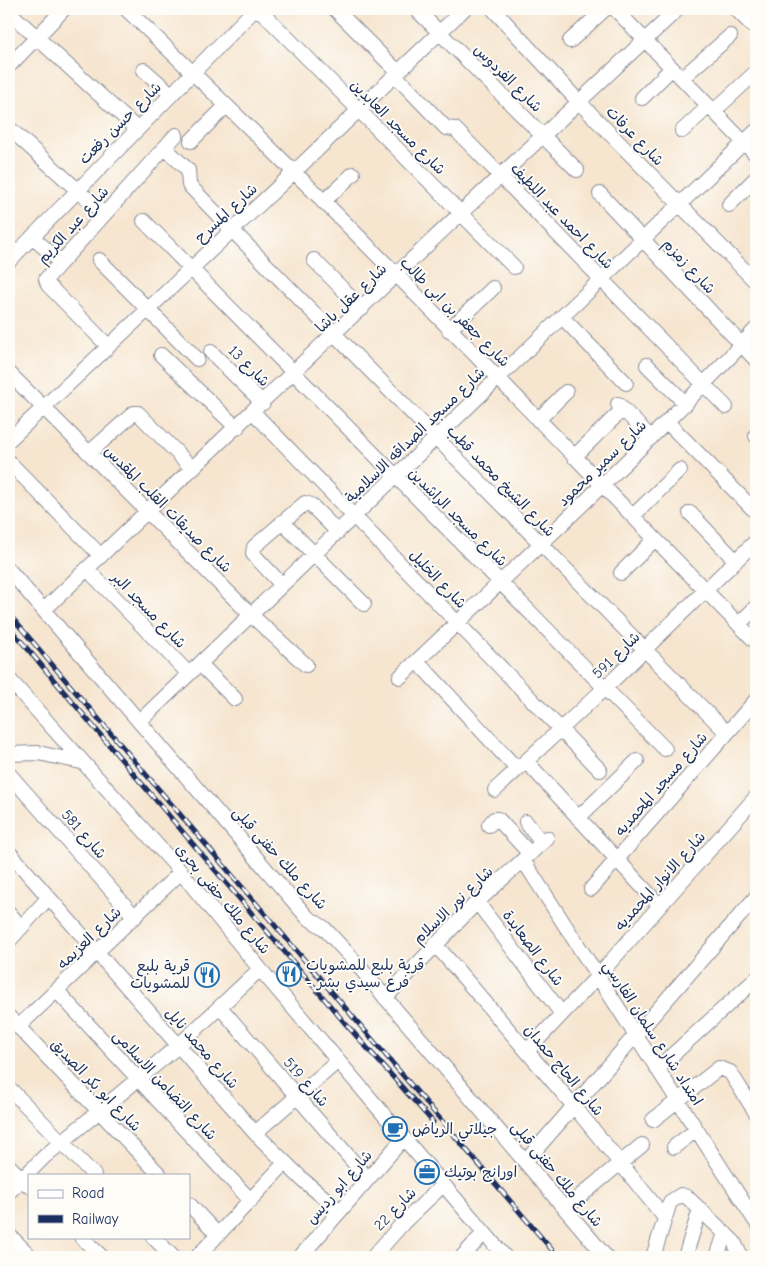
<svg xmlns="http://www.w3.org/2000/svg" width="765" height="1266" viewBox="0 0 765 1266" font-family="'Comic Neue','Playpen Sans Arabic',sans-serif">
  <rect width="100%" height="100%" fill="#fdfcf7"/>
  <filter id="ink" filterUnits="userSpaceOnUse"><feTurbulence type="fractalNoise" baseFrequency=".02" numOctaves="2"/><feDisplacementMap in="SourceGraphic" scale="10" xChannelSelector="R" yChannelSelector="G"/><feConvolveMatrix kernelMatrix="1 2 1 2 8 2 1 2 1" color-interpolation-filters="sRGB"/></filter>
  <filter id="wash" filterUnits="userSpaceOnUse"><feTurbulence type="fractalNoise" baseFrequency=".0096" numOctaves="4" result="noise"/><feDisplacementMap in="SourceGraphic" scale="20" xChannelSelector="R" yChannelSelector="G"/><feGaussianBlur stdDeviation="1.12" result="paint"/><feColorMatrix in="noise" values="0 0 0 0 0 0 0 0 0 0 0 0 0 0 0 0 0 1.4 0 .05"/><feComposite in="paint" operator="in"/></filter>
  <g filter="url(#wash)">
    <rect width="100%" height="100%" fill="#f6e5cf"/>
  </g>
  <g filter="url(#ink)">
    <g fill="none" stroke-linecap="round" stroke-linejoin="round">
      <defs>
        <path id="minor" d="M 126,9 C 342,213 547,430 756,642
          M 259,9 L 514,267
          M 335,9 L 398,72
          M 416,9 L 577,170
          M 493,9 L 578,101 L 756,282
          M 615,9 L 756,155
          M 736,9 L 756,29
          M 9,12 L 137,129
          M 570,41 L 605,9
          M 9,66 L 64,9
          M 144,70 L 171,94
          M 395,75 L 446,128 L 455,129 L 726,407
          M 682,78 L 730,36
          M 642,98 L 672,68
          M 714,111 L 756,72
          M 9,128 L 104,214
          M 682,131 L 709,106
          M 191,141 L 226,106
          M 165,148 L 188,170 L 189,185 L 232,230 L 727,733
          M 600,194 L 756,360
          M 323,202 L 353,174
          M 729,205 L 756,178
          M 144,221 L 665,749
          M 32,237 L 61,262
          M 99,260 L 197,359
          M 314,260 L 362,309
          M 9,261 L 255,9
          M 562,317 L 626,383
          M 449,330 L 493,288
          M 108,346 L 48,285 L 46,279 L 176,135
          M 211,352 L 263,403
          M 161,355 L 237,428
          M 647,365 L 686,404
          M 9,373 L 251,615 L 306,665
          M 618,404 L 651,438
          M 253,412 L 600,770
          M 538,420 L 566,392
          M 667,422 L 756,512
          M 756,435 L 756,436
          M 9,440 L 293,173 L 464,9
          M 89,453 L 134,413 L 138,413 L 193,469
          M 574,457 L 623,409
          M 9,462 L 101,556
          M 690,513 L 736,561
          M 633,516 L 680,470
          M 282,522 L 364,604
          M 87,569 L 189,674
          M 9,570 L 307,917 L 324,928 L 350,956 L 606,1257
          M 621,573 L 655,539
          M 282,585 L 253,554 L 254,547 L 305,503 L 311,505 L 338,532
          M 45,609 C 255,408 466,207 678,9
          M 739,624 L 756,607
          M 417,661 L 517,769
          M 200,664 L 235,699
          M 400,677 C 520,563 643,451 756,329
          M 9,679 L 181,872 L 260,969 L 505,1257
          M 140,721 L 756,131
          M 9,754 L 38,753 L 81,762
          M 526,761 L 660,906
          M 9,774 L 135,917
          M 495,790 L 605,688 L 756,541
          M 578,818 L 637,761
          M 526,822 L 542,843
          M 489,825 L 494,819 L 498,819 L 530,854
          M 9,852 L 255,1133 L 303,1180 L 340,1211
          M 523,860 L 756,1222
          M 591,889 L 756,700
          M 477,902 L 562,1014
          M 9,913 L 21,927
          M 9,941 L 48,898
          M 435,944 L 573,1105 L 665,1218
          M 57,991 L 251,1201
          M 385,998 L 477,902 L 547,838
          M 220,1007 L 368,1179
          M 9,1017 L 160,1175
          M 18,1027 L 181,872
          M 527,1051 L 597,977 L 756,797
          M 657,1069 L 756,979
          M 9,1088 L 94,1175
          M 653,1120 L 719,1068 L 730,1072 L 756,1113
          M 255,1133 L 338,1061
          M 674,1147 L 696,1130
          M 525,1162 L 756,897
          M 9,1166 L 29,1186
          M 9,1192 L 45,1156 L 178,1046 L 260,969
          M 189,1204 L 218,1235
          M 566,1208 L 642,1145
          M 9,1235 L 31,1257
          M 81,1237 L 102,1257
          M 153,1237 L 173,1257
          M 197,1257 L 285,1163
          M 300,1257 L 403,1139
          M 373,1257 L 403,1223 L 443,1185
          M 462,1257 L 484,1233
          M 653,1257 L 670,1202 L 681,1195 L 687,1197 L 734,1242 L 741,1257
          M 685,1257 L 700,1209
          M 717,1257 L 725,1233"/>
      </defs>
      <!-- minor casing -->
      <use href="#minor" stroke="#888a96" stroke-width="16"/>
      <!-- minor -->
      <use href="#minor" stroke="#fff" stroke-width="14"/>
      <defs>
        <path id="rail" d="M 9,614 L 558,1257
          M 9,627 L 344,1022 L 433,1122"/>
      </defs>
      <!-- rail casing -->
      <use href="#rail" stroke="#1b2f5e" stroke-width="5"/>
      <!-- rail -->
      <use href="#rail" stroke="#fdfcf7" stroke-width="3" stroke-dasharray="9" stroke-linecap="butt"/>
    </g>
  </g>
  <!-- icons -->
  <defs>
    <symbol id="restaurant-ring" viewBox="-11 -11 22 22"><circle r="9.5" fill="#fdfcf7" stroke="#1f6fb2" stroke-width="1.5"/><path d="M-5-6h1v4h1v-4h1v4h1v-4h1v5L-1.5 .5V6h-2V.5L-5-1ZM5-6V6H3V1.5H1.5Q1.5-4 5-6Z" fill="#1f6fb2"/></symbol>
    <symbol id="cafe-ring" viewBox="-11 -11 22 22"><circle r="9.5" fill="#fdfcf7" stroke="#1f6fb2" stroke-width="1.5"/><path d="M-5.5-4.5H6V0H3Q3 3.5 0 3.5H-2.5Q-5.5 3.5-5.5 0ZM3-3.2v2h1.7v-2ZM-6 4.5H4V6H-6Z" fill="#1f6fb2"/></symbol>
    <symbol id="office-ring" viewBox="-11 -11 22 22"><circle r="9.5" fill="#fdfcf7" stroke="#1f6fb2" stroke-width="1.5"/><path d="M-6-3h4V-5.5h4V-3h4V5H-6ZM-1-4.5V-3h2v-1.5ZM-6 0V1H6V0Z" fill="#1f6fb2"/></symbol>
  </defs>
  <g fill-rule="evenodd">
    <use href="#restaurant-ring" x="275" y="960" width="28" height="28"/>
    <use href="#restaurant-ring" x="193" y="961" width="28" height="28"/>
    <use href="#cafe-ring" x="381" y="1115" width="28" height="28"/>
    <use href="#office-ring" x="413" y="1158" width="28" height="28"/>
  </g>
  <g text-anchor="middle" dominant-baseline="central" stroke-width="4" stroke-linejoin="round" paint-order="stroke">
    <!-- street labels -->
    <g font-size="15" fill="#1b2f5e" stroke="#fdfcf7">
      <text transform="translate(508 78) rotate(45)">شارع الفردوس</text>
      <text transform="translate(120 123) rotate(-45)">شارع حسن رفعت</text>
      <text transform="translate(398 127) rotate(45)">شارع مسجد العابدين</text>
      <text transform="translate(635 136) rotate(46)">شارع عرفات</text>
      <text transform="translate(226 213) rotate(-43)">شارع المسرح</text>
      <text transform="translate(562 216) rotate(46)">شارع احمد عبد اللطيف</text>
      <text transform="translate(73 225) rotate(-48)">شارع عبد الكريم</text>
      <text transform="translate(689 266) rotate(47)">شارع زمزم</text>
      <text transform="translate(351 298) rotate(-44)">شارع عقل باشا</text>
      <text transform="translate(455 312) rotate(45)">شارع جعفر بن ابى طالب</text>
      <text transform="translate(249 366) rotate(45)">شارع 13</text>
      <text transform="translate(415 435) rotate(-44)">شارع مسجد الصداقه الاسلامية</text>
      <text transform="translate(602 463) rotate(-44)">شارع سمير محمود</text>
      <text transform="translate(501 481) rotate(46)">شارع الشيخ محمد قطب</text>
      <text transform="translate(168 509) rotate(45)">شارع صديقات القلب المقدس</text>
      <text transform="translate(458 517) rotate(45)">شارع مسجد الراشدين</text>
      <text transform="translate(438 579) rotate(46)">شارع الخليل</text>
      <text transform="translate(149 610) rotate(46)">شارع مسجد البر</text>
      <text transform="translate(616 655) rotate(-44)">شارع 591</text>
      <text transform="translate(661 784) rotate(-49)">شارع مسجد المحمديه</text>
      <text transform="translate(84 834) rotate(49)">شارع 581</text>
      <text transform="translate(280 858) rotate(48)">شارع ملك حفنى قبلى</text>
      <text transform="translate(660 881) rotate(-48)">شارع الانوار المحمديه</text>
      <text transform="translate(223 899) rotate(50)">شارع ملك حفنى بحرى</text>
      <text transform="translate(453 905) rotate(-44)">شارع نور الاسلام</text>
      <text transform="translate(89 938) rotate(-44)">شارع العزيمه</text>
      <text transform="translate(533 948) rotate(53)">شارع الصعايدة</text>
      <text transform="translate(653 1033) rotate(57)">امتداد شارع سلمان الفارسي</text>
      <text transform="translate(202 1048) rotate(49)">شارع محمد نايل</text>
      <text transform="translate(564 1070) rotate(50)">شارع الحاج حمدان</text>
      <text transform="translate(306 1082) rotate(49)">شارع 519</text>
      <text transform="translate(96 1085) rotate(46)">شارع ابو بكر الصديق</text>
      <text transform="translate(165 1085) rotate(47)">شارع التضامن الاسلامى</text>
      <text transform="translate(557 1174) rotate(50)">شارع ملك حفنى قبلى</text>
      <text transform="translate(339 1187) rotate(-49)">شارع ابو رديس</text>
      <text transform="translate(395 1209) rotate(-46)">شارع 22</text>
    </g>
    <!-- poi labels -->
    <g font-size="15" fill="#1b2f5e" stroke="#fdfcf7" text-anchor="start">
      <text x="306" y="965">قرية بلبع للمشويات<tspan x="306" dy="17">- فرع سيدي بشر</tspan></text>
      <text x="190" y="966" text-anchor="end">قرية بلبع<tspan x="190" dy="17">للمشويات</tspan></text>
      <text x="412" y="1129">جيلاتي الرياض</text>
      <text x="444" y="1172">اورانج بوتيك</text>
    </g>
  </g>
  <!-- margin -->
  <rect width="765" height="1266" fill="none" stroke="#fdfcf7" stroke-width="30"/>
  <!-- legend -->
  <rect x="28" y="1174" width="162" height="65" fill="#fdfcf7" stroke="#a3aaba"/>
  <rect x="38" y="1190" width="25" height="8" fill="#ffffff" stroke="#a3aaba"/>
  <text x="72" y="1198" font-size="15" fill="#1b2f5e">Road</text>
  <rect x="38" y="1215" width="25" height="8" fill="#1b2f5e" stroke="#a3aaba"/>
  <text x="72" y="1224" font-size="15" fill="#1b2f5e">Railway</text>
</svg>
